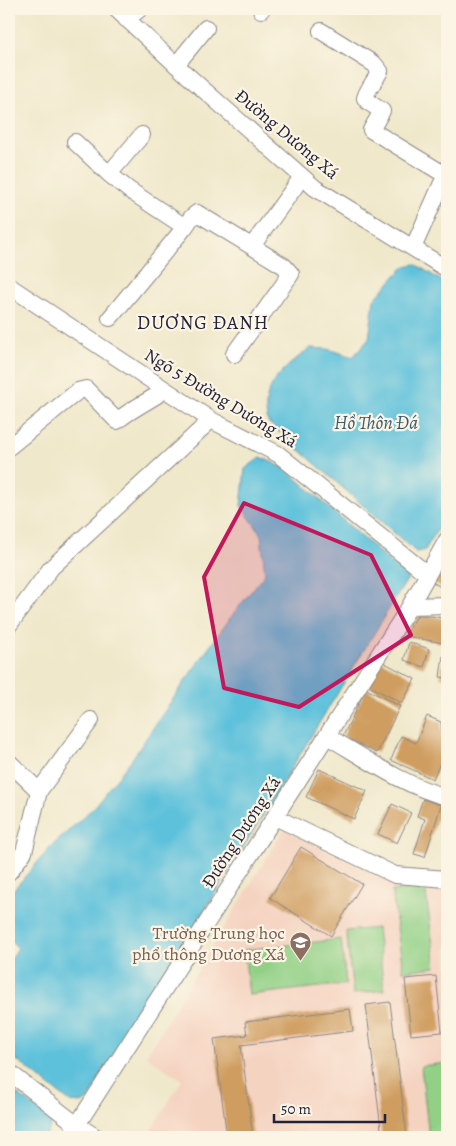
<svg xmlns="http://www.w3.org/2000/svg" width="456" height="1146" viewBox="0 0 456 1146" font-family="Alegreya,serif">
  <rect width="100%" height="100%" fill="#fcf5e5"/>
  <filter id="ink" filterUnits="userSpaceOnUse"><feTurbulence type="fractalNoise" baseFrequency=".02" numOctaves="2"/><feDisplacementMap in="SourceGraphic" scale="10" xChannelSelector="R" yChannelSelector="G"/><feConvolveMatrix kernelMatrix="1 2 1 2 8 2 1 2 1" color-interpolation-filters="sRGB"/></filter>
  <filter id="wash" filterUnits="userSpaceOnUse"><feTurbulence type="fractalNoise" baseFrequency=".0096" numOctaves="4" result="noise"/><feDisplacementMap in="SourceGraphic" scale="20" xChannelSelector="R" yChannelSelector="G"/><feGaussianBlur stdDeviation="1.12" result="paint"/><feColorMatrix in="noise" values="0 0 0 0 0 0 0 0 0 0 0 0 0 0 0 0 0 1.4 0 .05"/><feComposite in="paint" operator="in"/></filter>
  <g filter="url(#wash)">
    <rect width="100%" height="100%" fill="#f0e8cb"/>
    <!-- built -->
    <path fill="#f5d3c1" d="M 284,829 L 386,881 L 395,879 L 447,884 L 447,1137 L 147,1137 L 182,1080 L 146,1056 Z"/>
    <!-- green -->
    <path fill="#92d086" stroke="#5a7960" d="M 425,887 L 436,967 L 403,971 L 392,891 Z
      M 377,928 L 384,990 L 353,994 L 346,931 Z
      M 341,939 L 346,984 L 249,995 L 244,950 Z
      M 447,1063 L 447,1137 L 429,1137 L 421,1066 Z"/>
    <!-- water -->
    <path fill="#5dc1db" stroke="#40728b" d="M 415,264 L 447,284 L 447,514 L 425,550 L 416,552 L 268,422 C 258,386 285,368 310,348 L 328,349 L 353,357 L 369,339 L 374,300 L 398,273 L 406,266 Z
      M 261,457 L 286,469 L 408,578 L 89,1099 L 81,1103 L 70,1102 L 9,1054 L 9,962 L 18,948 L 9,938 L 9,895 L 51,847 L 93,808 L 132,759 L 188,677 L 231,617 L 265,574 L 261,534 L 241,506 L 245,469 Z
      M 9,1088 L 53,1121 L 45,1137 L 9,1137 Z"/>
    <g id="blocks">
      <!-- building -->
      <path fill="#cf9d60" d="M 447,554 L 447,591 L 431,581 Z
        M 417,616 L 431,616 L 447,619 L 443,643 L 405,636 Z
        M 409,642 L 429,649 L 424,667 L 404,660 Z
        M 443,656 L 447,657 L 447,678 L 440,677 Z
        M 379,660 L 415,679 L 402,703 L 367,685 Z
        M 366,689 L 400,706 L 377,753 L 343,736 Z
        M 427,716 L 441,722 L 444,756 L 445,752 L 447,752 L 447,771 L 444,772 L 442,759 L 433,779 L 391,760 L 401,736 L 416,743 Z
        M 319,769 L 367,791 L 354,819 L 306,797 Z
        M 423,799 L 441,805 L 425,857 L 414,854 L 425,819 L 417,816 Z
        M 392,804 L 411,813 L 397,843 L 378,834 Z
        M 301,847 L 362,884 L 331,936 L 270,898 Z
        M 436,976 L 442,1032 L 411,1035 L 405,979 Z
        M 390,1002 L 407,1137 L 382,1137 L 366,1005 Z
        M 350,1009 L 353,1031 L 241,1045 L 253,1137 L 227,1137 L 214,1039 L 247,1035 L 245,1022 Z"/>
    </g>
  </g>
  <g filter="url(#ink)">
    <use href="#blocks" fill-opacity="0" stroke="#898583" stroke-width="1"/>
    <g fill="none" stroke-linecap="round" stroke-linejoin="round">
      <defs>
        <path id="minor" d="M 116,9 L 187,75 L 315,188 L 447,269
          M 261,10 L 262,9
          M 126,19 L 140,9
          M 321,31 L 374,64 L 380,71 C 375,81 368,88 365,98 L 368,102 L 382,111 L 371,130 L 447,176
          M 176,65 L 206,28
          M 75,142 L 109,174 L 129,190 L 185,227
          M 109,174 L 142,135
          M 252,246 L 302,177
          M 413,248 L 442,183 L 447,175
          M 9,286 L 211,420 L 278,454 L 427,574
          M 110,318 L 185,227 L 191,218 L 197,213 L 284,266 L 291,274 L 234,354
          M 9,447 L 78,391 L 86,389 L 117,421 C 131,409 149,401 165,390
          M 410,606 L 447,605
          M 9,625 L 51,568 L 211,420
          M 327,736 C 365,758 404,786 447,797
          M 9,762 L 39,791
          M 275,817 L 395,875 L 447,879
          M 9,872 L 24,852 L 39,791 L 91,720
          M 9,1072 L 77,1125 L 69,1137
          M 96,1137 L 77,1125 L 410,606 L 447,540"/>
      </defs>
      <!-- minor casing -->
      <use href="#minor" stroke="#898583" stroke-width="18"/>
      <!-- minor -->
      <use href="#minor" stroke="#fff" stroke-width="16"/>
    </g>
  </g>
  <!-- marked area -->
  <path fill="#c2185b" fill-opacity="0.2" stroke="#c2185b" stroke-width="4" stroke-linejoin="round" d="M 244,503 L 371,555 L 411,635 L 299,707 L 224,688 L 204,577 Z"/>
  <!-- icons -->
  <defs>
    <symbol id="school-pin" viewBox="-11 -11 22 30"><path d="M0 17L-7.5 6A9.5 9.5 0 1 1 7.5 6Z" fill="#8d6e63" stroke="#fcf5e5"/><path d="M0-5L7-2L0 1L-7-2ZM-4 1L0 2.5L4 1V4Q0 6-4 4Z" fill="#fff"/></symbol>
  </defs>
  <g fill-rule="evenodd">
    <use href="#school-pin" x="288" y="930" width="25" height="34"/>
  </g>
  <g text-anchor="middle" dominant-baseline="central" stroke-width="4.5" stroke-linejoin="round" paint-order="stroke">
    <!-- street labels -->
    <g font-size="18" fill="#22223b" stroke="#fcf5e5">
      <text transform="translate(287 134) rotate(40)">Đường Dương Xá</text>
      <text transform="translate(221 398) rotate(31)">Ngõ 5 Đường Dương Xá</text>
      <text transform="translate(241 832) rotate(-57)">Đường Dương Xá</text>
    </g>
    <!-- education labels -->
    <g font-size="18" fill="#785e54" stroke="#fcf5e5" text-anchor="end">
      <text x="285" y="933">Trường Trung học<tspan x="285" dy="21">phổ thông Dương Xá</tspan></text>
    </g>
    <!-- neighbourhood labels -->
    <g font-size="19" letter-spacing="1" fill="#22223b" stroke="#fcf5e5">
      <text x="203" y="323">DƯƠNG ĐANH</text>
    </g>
    <!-- water labels -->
    <g font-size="19" font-style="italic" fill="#375a73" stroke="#fcf5e5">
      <text x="376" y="423">Hồ Thôn Đá</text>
    </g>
  </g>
  <!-- margin -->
  <rect width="456" height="1146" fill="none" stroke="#fcf5e5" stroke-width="30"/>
  <!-- scale -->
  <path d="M274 1114v8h111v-8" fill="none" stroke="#22223b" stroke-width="2.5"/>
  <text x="281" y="1114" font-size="15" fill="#22223b" stroke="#fcf5e5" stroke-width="4" paint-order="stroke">50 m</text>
</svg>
